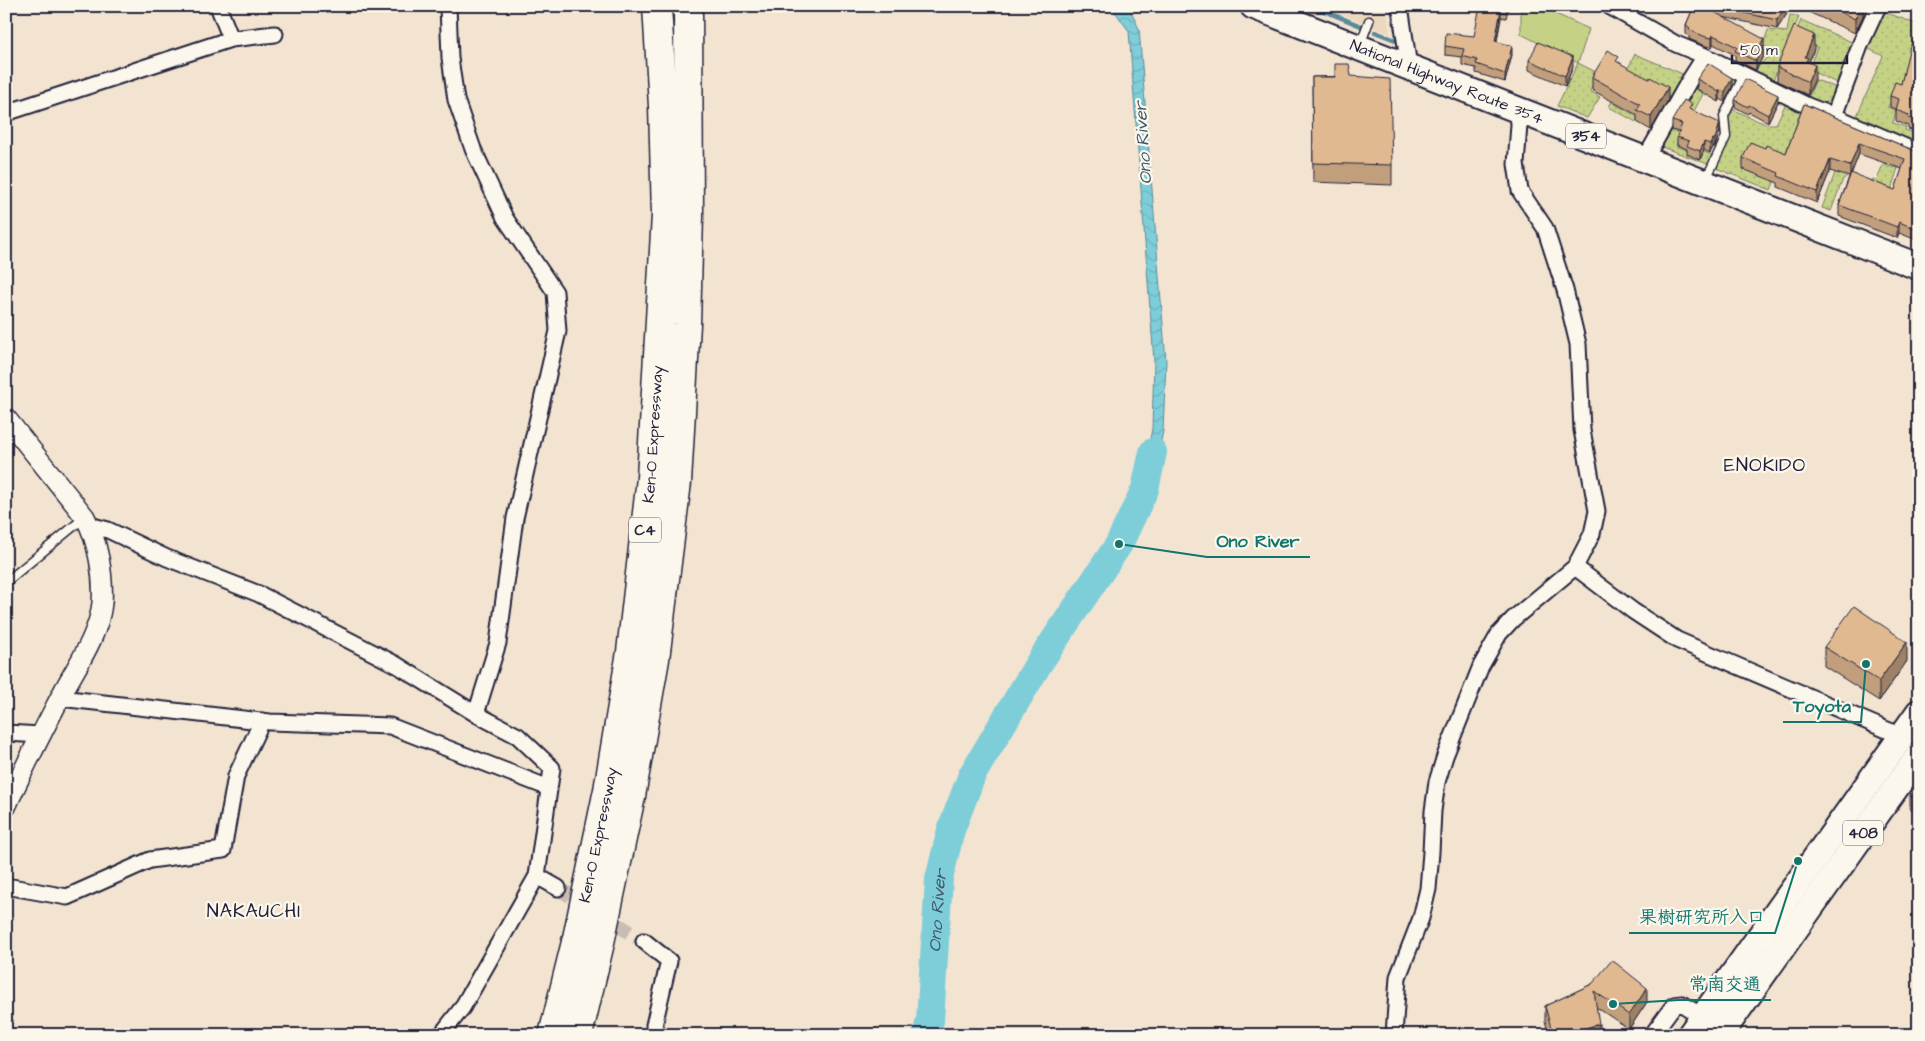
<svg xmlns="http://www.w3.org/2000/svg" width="1925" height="1041" viewBox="0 0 1925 1041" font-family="'Architects Daughter','Klee One',sans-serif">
  <defs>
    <pattern id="garden-dots" width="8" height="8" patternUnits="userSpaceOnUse" patternTransform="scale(1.25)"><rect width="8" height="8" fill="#c5d286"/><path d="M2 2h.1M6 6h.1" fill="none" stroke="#a9b475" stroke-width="1.8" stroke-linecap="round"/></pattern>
    <pattern id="water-waves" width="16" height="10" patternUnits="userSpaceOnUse" patternTransform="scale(1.25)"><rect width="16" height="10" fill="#7eceda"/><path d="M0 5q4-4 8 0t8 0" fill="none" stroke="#6db1bc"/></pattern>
  </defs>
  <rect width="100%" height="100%" fill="#f3e4d1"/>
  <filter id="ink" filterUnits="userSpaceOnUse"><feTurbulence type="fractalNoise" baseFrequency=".02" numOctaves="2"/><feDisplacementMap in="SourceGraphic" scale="10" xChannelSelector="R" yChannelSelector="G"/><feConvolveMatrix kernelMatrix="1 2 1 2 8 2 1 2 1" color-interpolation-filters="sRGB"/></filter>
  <g filter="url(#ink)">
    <!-- built -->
    <path fill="#edd7be" d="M 1322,6 L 1386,6 L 1390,34 Z"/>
    <!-- grass -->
    <path fill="#c5d286" stroke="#747a60" d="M 1521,6 L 1538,6 L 1589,29 L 1578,63 L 1521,34 Z"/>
    <!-- garden -->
    <path fill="url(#garden-dots)" stroke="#747a60" d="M 1882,11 L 1919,25 L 1919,84 L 1895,92 L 1888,107 L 1896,111 L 1893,123 L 1906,127 L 1905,130 L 1919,135 L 1919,145 L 1896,133 L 1856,118 L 1883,56 L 1865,47 Z
      M 1790,15 L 1799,17 L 1773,80 L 1755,71 L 1767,57 L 1762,53 L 1766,47 L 1763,45 L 1768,30 L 1787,32 Z
      M 1801,20 L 1854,43 L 1839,84 L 1809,70 L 1817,47 L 1794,38 Z
      M 1635,54 L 1685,75 L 1672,99 L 1630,77 L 1615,104 L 1638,117 L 1636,122 L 1609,107 Z
      M 1578,63 L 1598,73 L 1590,91 L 1600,97 L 1587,118 L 1557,106 Z
      M 1704,67 L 1738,78 L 1733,86 L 1707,71 L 1696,89 L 1703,94 L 1693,113 L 1679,108 Z
      M 1816,80 L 1837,88 L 1834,98 L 1822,104 L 1808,98 Z
      M 1786,103 L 1803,111 L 1771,190 L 1716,168 L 1729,138 L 1727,118 L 1732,109 L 1765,124 L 1776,124 Z
      M 1668,129 L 1680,134 L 1676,146 L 1687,150 L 1689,146 L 1712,155 L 1708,164 L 1659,146 Z
      M 1901,150 L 1903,152 L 1878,231 L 1873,229 L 1886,196 L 1869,189 L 1873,179 L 1877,180 L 1883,164 L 1894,168 Z
      M 1838,165 L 1853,170 L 1850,175 L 1843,179 L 1831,211 L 1822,208 Z"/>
    <!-- water -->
    <path fill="url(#water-waves)" stroke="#59899a" d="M 1111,6 L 1129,6 L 1139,29 L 1166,362 L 1163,431 L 1150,493 L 1140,486 L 1152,429 L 1154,361 L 1129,31 Z"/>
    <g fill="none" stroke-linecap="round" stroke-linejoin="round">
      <!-- stream -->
      <path stroke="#59899a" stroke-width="4.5" d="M 1312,6 L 1361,26
        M 1392,6 L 1396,30
        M 1375,32 L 1398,41"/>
      <!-- river -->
      <path stroke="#7eceda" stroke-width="28" id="s1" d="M 926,1035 L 930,1021 L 939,879 L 951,830 L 972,775 L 1039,663 L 1119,544 L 1145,489 L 1153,452"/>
      <!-- minor-tunnel -->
      <path stroke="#c9bdb3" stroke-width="15" stroke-dasharray="15 8" stroke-linecap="butt" d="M 558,888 L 644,941"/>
      <defs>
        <path id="service" d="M 1360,45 L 1369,21
          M 1706,179 L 1726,137 L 1724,116 L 1744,75
          M 6,582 L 85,517"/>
        <path id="minor" d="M 218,6 L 231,39
          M 448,6 L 450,58 L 456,100 L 473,149 L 505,218 L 555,292 L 558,331 L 515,518 L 498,643 L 476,714
          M 1400,6 L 1409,67
          M 1609,6 L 1676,44 L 1705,56 L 1808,106 L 1834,116 L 1919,153
          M 6,113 L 231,39 L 275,34
          M 1834,116 L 1861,43 L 1878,6
          M 1645,159 L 1689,81 L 1705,56
          M 89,525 L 108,530 L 167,558 L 259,594 L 397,665 L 476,714 L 518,736 L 552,768 L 537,876 L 462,1008 L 441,1035
          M 1575,567 L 1633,611 L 1677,640 L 1901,736
          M 60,698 L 270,722 L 390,726 L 549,788
          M 6,733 L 41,735
          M 537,876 L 558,888
          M 6,886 L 67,897 L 150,860 L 223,850 L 236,776 L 262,721
          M 644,941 L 669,961 L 654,1025 L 658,1035
          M 1394,1035 L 1398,977 L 1421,918 L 1428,889 L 1431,852 L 1433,811 L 1437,782 L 1445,756 L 1481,666 L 1499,634 L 1513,619 L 1575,567 L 1592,534 L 1597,511 L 1582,430 L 1578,344 L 1565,290 L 1545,228 L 1520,191 L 1516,164 L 1519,125 L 1518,110
          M 1652,1035 L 1674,1005 L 1682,1004 L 1703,1017"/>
        <path id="tertiary" d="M 6,418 L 85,517 C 98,541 104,576 102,603 C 99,634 78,664 64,690 C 44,729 24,767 6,807"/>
        <g id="trunk">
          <path id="s2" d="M 1253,6 L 1919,267"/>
          <path d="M 1690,1035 L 1919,712"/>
          <path d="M 1720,1035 L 1919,755"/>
        </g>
        <g id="motorway">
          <path id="s3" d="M 553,1035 L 577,938 L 608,790 L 631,652 L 651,478 L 666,215 L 663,106 L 657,6"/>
          <path d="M 578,1035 L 599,947 L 631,796 L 655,659 L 677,482 L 686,324 L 689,216 L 688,6"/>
        </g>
      </defs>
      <!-- service casing -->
      <use href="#service" stroke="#22223b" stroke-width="11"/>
      <!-- minor casing -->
      <use href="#minor" stroke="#22223b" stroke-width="19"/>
      <!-- tertiary casing -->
      <use href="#tertiary" stroke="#22223b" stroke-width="22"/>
      <!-- trunk casing -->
      <use href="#trunk" stroke="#22223b" stroke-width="29"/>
      <!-- motorway casing -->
      <use href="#motorway" stroke="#22223b" stroke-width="31"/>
      <!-- service -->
      <use href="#service" stroke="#fbf7ec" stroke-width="8"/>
      <!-- minor -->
      <use href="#minor" stroke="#fbf7ec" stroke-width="15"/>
      <!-- tertiary -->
      <use href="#tertiary" stroke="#fbf7ec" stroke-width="19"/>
      <!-- trunk -->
      <use href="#trunk" stroke="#fbf7ec" stroke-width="25"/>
      <!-- motorway -->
      <use href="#motorway" stroke="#fbf7ec" stroke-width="28"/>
    </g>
    <!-- wall -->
    <path fill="#c19f7d" stroke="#22223b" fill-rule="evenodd" d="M 1494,6 L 1509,6 L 1506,18 L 1501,17 L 1497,41 L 1512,55 L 1505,82 L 1476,73 L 1476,68 L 1462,65 L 1462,57 L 1445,55 L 1445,46 L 1474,36 L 1493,9 Z
      M 1694,6 L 1792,6 L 1777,29 L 1723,17 L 1764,48 L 1763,50 L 1763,56 L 1756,70 L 1735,60 L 1735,55 L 1713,44 L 1712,47 L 1706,46 L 1689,39 L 1689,36 L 1686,34 L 1686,25 Z
      M 1806,6 L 1863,6 L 1863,16 L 1855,33 L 1806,11 Z
      M 1919,38 L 1919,133 L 1908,129 L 1908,126 L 1896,121 L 1896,109 L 1890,107 L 1890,96 L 1901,84 L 1911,46 Z
      M 1814,49 L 1809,62 L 1815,79 L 1808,95 L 1777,81 L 1777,67 Z
      M 1529,60 L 1573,67 L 1565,86 L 1529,70 Z
      M 1619,62 L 1668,100 L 1651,130 L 1637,122 L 1637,115 L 1592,90 L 1592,77 Z
      M 1351,76 L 1392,165 L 1392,185 L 1313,182 L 1312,77 Z
      M 1697,79 L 1732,87 L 1725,102 L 1720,99 L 1719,102 L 1697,89 Z
      M 1735,100 L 1778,102 L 1768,122 L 1749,112 L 1748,114 L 1735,107 Z
      M 1804,104 L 1915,151 L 1919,151 L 1919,241 L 1899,233 L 1897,238 L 1839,216 L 1839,205 L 1849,177 L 1830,171 L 1817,203 L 1778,187 L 1778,183 L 1743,169 L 1743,158 L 1765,148 L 1786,153 ZM 1859,154 L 1902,169 L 1895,190 L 1851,174 Z
      M 1692,110 L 1720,131 L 1715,147 L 1713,147 L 1710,153 L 1704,150 L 1700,160 L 1687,154 L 1687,149 L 1677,145 L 1677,137 L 1679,132 L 1672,130 L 1672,121 Z
      M 1824,647 L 1907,661 L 1879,701 L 1824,666 Z
      M 1919,771 L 1919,813 L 1910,810 L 1910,796 Z
      M 1592,984 L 1647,1002 L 1629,1029 L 1596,1007 L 1599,1035 L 1549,1035 L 1545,1021 L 1545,1006 Z"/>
    <!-- shaded-wall -->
    <path fill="#9d8266" stroke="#22223b" d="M 1786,6 L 1792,6 L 1777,29 L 1777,20 Z
      M 1861,6 L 1863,6 L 1863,16 L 1855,33 L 1855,19 Z
      M 1501,10 L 1501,19 L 1495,49 L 1495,41 Z
      M 1713,35 L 1713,44 L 1712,47 L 1712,38 Z
      M 1814,35 L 1814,49 L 1808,65 L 1808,72 L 1805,57 Z
      M 1764,39 L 1764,48 L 1763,50 L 1763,56 L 1756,70 L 1756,61 L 1760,45 Z
      M 1512,46 L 1512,55 L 1505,82 L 1505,74 Z
      M 1573,57 L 1573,67 L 1565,86 L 1565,76 Z
      M 1815,65 L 1815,79 L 1808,95 L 1808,82 Z
      M 1732,78 L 1732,87 L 1725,102 L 1725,92 Z
      M 1668,87 L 1668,100 L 1651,130 L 1651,117 Z
      M 1720,90 L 1720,99 L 1719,102 L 1719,92 Z
      M 1778,95 L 1778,102 L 1768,122 L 1768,115 Z
      M 1720,123 L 1720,131 L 1715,147 L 1715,139 Z
      M 1713,139 L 1713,147 L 1710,153 L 1710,144 Z
      M 1704,142 L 1704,150 L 1700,160 L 1700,151 Z
      M 1859,143 L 1859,154 L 1850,177 L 1850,166 Z
      M 1919,159 L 1919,170 L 1916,168 Z
      M 1830,160 L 1830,171 L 1817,203 L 1817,192 Z
      M 1899,222 L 1899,233 L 1897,238 L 1897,227 Z
      M 1907,642 L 1907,661 L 1879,701 L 1879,681 Z
      M 1647,988 L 1647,1002 L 1629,1029 L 1629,1015 Z
      M 1599,1024 L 1599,1035 L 1561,1035 Z"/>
    <!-- building -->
    <path fill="#e0b991" stroke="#22223b" d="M 1480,6 L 1501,10 L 1495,41 L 1512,46 L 1505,74 L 1476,64 L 1477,60 L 1462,56 L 1464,49 L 1445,46 L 1446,33 L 1474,36 Z
      M 1494,6 L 1508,6 L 1506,13 L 1501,12 L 1501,10 L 1493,9 Z
      M 1694,6 L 1703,6 L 1764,39 L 1760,45 L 1763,47 L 1756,61 L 1735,51 L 1737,47 L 1713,35 L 1712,38 L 1706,37 L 1689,30 L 1690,28 L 1686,25 Z
      M 1712,6 L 1786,6 L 1777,20 Z
      M 1828,6 L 1861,6 L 1855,19 Z
      M 1794,26 L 1814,35 L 1805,57 L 1808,58 L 1806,61 L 1815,65 L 1808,82 L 1777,67 Z
      M 1914,37 L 1919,38 L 1919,121 L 1908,118 L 1909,115 L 1896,110 L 1899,99 L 1890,96 L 1895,82 L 1901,84 L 1910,46 L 1911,46 Z
      M 1538,42 L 1573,57 L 1565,76 L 1529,60 Z
      M 1608,50 L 1619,57 L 1616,61 L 1649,79 L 1650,77 L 1668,87 L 1651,117 L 1637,110 L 1640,104 L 1592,77 Z
      M 1708,63 L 1732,78 L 1725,92 L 1720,90 L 1719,92 L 1697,79 Z
      M 1335,64 L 1349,64 L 1351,76 L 1390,79 L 1392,165 L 1313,163 L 1312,77 L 1335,77 Z
      M 1745,79 L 1778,95 L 1768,115 L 1749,105 L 1748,107 L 1735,100 Z
      M 1684,100 L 1692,104 L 1689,109 L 1720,123 L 1715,139 L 1713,139 L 1710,144 L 1704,142 L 1700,151 L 1687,146 L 1689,141 L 1677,137 L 1682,124 L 1672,121 Z
      M 1804,104 L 1915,151 L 1919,151 L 1919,159 L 1916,168 L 1919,169 L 1919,230 L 1899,222 L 1897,227 L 1839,205 L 1851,173 L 1895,190 L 1905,159 L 1859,143 L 1850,166 L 1830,160 L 1817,192 L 1778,176 L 1779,173 L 1743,158 L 1750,142 L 1765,148 L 1766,145 L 1786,153 Z
      M 1854,606 L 1907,642 L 1879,681 L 1824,647 Z
      M 1918,771 L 1919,771 L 1919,799 L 1910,796 Z
      M 1612,960 L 1647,988 L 1629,1015 L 1594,991 L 1599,1024 L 1561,1035 L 1553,1035 L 1545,1006 L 1592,984 Z"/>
  </g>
  <g text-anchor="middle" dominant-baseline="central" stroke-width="4.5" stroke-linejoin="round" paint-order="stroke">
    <!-- shield labels -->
    <g fill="#fbf7ec" stroke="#636270" stroke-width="1">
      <rect x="1566" y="123.5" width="40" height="25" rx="4"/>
      <rect x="629" y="517.5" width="32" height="25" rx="4"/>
      <rect x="1843" y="820.5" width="40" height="25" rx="4"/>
    </g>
    <g font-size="15" font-weight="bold" fill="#22223b">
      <text x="1586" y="136">354</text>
      <text x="645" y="530">C4</text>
      <text x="1863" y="833">408</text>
    </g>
    <!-- street labels -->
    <g font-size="16" fill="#22223b" stroke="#fbf7ec">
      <text stroke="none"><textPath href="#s2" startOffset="208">National Highway Route 354</textPath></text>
      <text stroke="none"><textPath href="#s3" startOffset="610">Ken-O Expressway</textPath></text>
      <text stroke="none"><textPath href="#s3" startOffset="205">Ken-O Expressway</textPath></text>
    </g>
    <!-- water labels -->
    <g font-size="18" font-style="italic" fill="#3e566b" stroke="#fbf7ec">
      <text transform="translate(1143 143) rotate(-94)">Ono River</text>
      <text stroke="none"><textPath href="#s1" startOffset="125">Ono River</textPath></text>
    </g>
    <!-- quarter labels -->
    <g font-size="19" letter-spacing="1" fill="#22223b" stroke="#fbf7ec">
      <text x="1765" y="465">ENOKIDO</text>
      <text x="254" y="911">NAKAUCHI</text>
    </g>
  </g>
  <!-- callouts -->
  <path fill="none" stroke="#0f766e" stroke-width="2" d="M1119 544L1207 557H1310M1866 664L1861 722H1783M1798 861L1775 933H1629M1613 1004L1679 1000H1771"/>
  <g fill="#0f766e" stroke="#fbf7ec" stroke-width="2">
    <circle cx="1119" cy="544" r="5"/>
    <circle cx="1866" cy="664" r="5"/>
    <circle cx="1798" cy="861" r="5"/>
    <circle cx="1613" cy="1004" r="5"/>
  </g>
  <g font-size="18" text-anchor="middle" font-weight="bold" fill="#0f766e" stroke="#fbf7ec" stroke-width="4.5" stroke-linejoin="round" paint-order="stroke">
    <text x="1258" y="547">Ono River</text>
    <text x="1822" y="712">Toyota</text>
    <text x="1702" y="923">果樹研究所入口</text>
    <text x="1725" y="990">常南交通</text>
  </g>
  <!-- margin -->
  <rect width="1925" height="1041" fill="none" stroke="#fbf7ec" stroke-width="25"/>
  <rect x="12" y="12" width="1900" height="1016" fill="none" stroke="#22223b" stroke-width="2" filter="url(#ink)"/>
  <!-- scale -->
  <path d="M1732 55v8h115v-8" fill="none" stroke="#22223b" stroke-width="2.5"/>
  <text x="1740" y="55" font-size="15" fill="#22223b" stroke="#fbf7ec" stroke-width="4" paint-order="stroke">50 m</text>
</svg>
